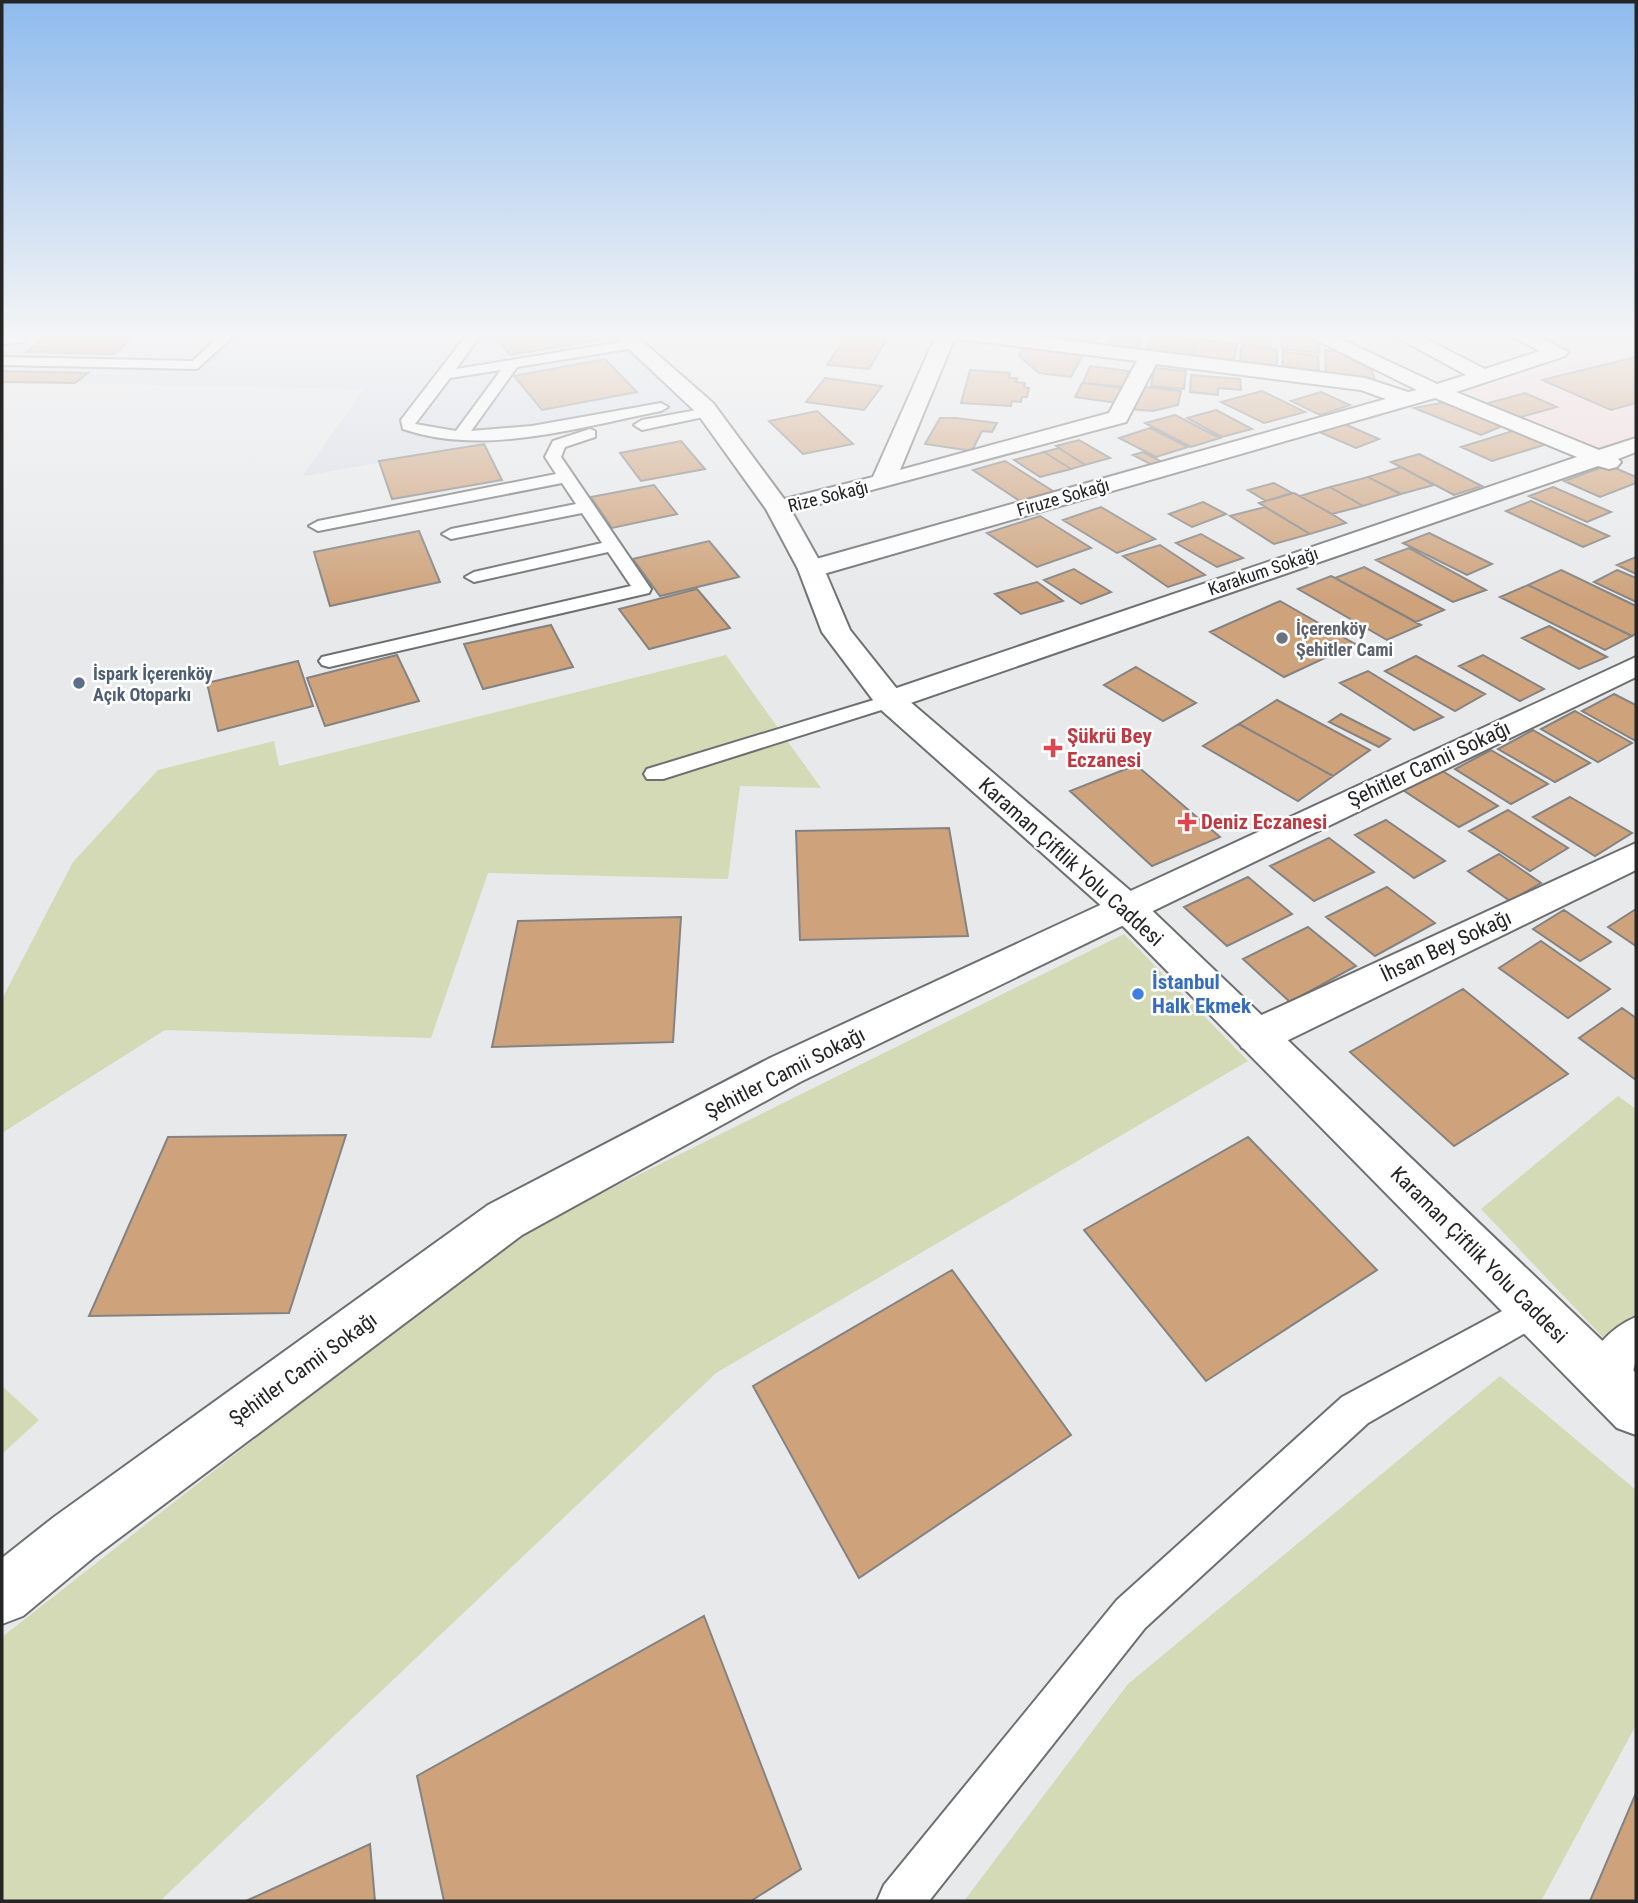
<svg xmlns="http://www.w3.org/2000/svg" width="1638" height="1903" viewBox="0 0 1638 1903" font-family="'Roboto Condensed',sans-serif">
  <rect width="100%" height="100%" fill="#e8e9ea"/>
  <!-- built -->
  <path fill="#d8dde5" d="M 2,333 L 610,333 L 689,409 L 303,476 L 363,389 L 2,382 Z"/>
  <!-- education -->
  <path fill="#f2d7d9" d="M 1521,333 L 1636,333 L 1636,453 L 1616,459 L 1464,392 L 1581,360 Z"/>
  <!-- green -->
  <path fill="#d4d9b6" d="M 726,655 L 821,788 L 740,786 L 728,879 L 488,873 L 431,1038 L 165,1030 L 2,1133 L 2,999 L 73,862 L 158,770 L 274,741 L 279,766 Z
    M 1124,934 L 1248,1061 L 716,1373 L 160,1901 L 2,1901 L 2,1637 L 511,1238 Z
    M 1618,1096 L 1636,1109 L 1636,1372 L 1481,1209 Z
    M 1500,1376 L 1636,1490 L 1636,1725 L 1541,1901 L 964,1901 L 1128,1684 Z
    M 2,1386 L 39,1420 L 2,1454 Z"/>
  <!-- building -->
  <path fill="#cea37c" stroke="#858382" stroke-width="2" d="M 51,333 L 139,333 L 114,354 L 26,352 Z
    M 492,333 L 592,333 L 598,340 L 510,355 Z
    M 848,333 L 889,335 L 869,369 L 827,365 Z
    M 1026,333 L 1071,333 L 1068,339 Z
    M 1075,333 L 1099,333 L 1095,342 L 1072,339 Z
    M 1111,333 L 1143,334 L 1139,350 L 1107,347 Z
    M 1242,333 L 1271,333 L 1271,347 L 1242,344 Z
    M 1280,333 L 1317,338 L 1320,353 L 1282,349 Z
    M 1152,335 L 1196,340 L 1191,357 L 1146,352 Z
    M 1198,339 L 1237,344 L 1233,365 L 1193,360 Z
    M 1241,346 L 1277,350 L 1277,367 L 1240,364 Z
    M 1024,347 L 1083,355 L 1071,377 L 1039,373 L 1019,356 Z
    M 1325,350 L 1338,352 L 1371,369 L 1376,382 L 1326,377 Z
    M 1283,352 L 1318,356 L 1319,372 L 1282,369 Z
    M 1636,357 L 1636,403 L 1611,410 L 1542,380 Z
    M 605,359 L 637,392 L 542,410 L 514,376 Z
    M 1090,366 L 1129,371 L 1124,387 L 1083,383 Z
    M 1154,368 L 1186,371 L 1184,389 L 1151,386 Z
    M 970,370 L 1010,373 L 1009,378 L 1017,378 L 1016,382 L 1025,383 L 1024,387 L 1029,388 L 1027,397 L 1022,397 L 1021,402 L 1012,401 L 1011,406 L 961,403 Z
    M 2,371 L 88,373 L 75,383 L 2,382 Z
    M 1191,375 L 1240,379 L 1241,390 L 1218,388 L 1218,395 L 1190,392 Z
    M 825,378 L 882,386 L 864,410 L 806,402 Z
    M 1082,383 L 1122,388 L 1117,403 L 1075,397 Z
    M 1137,386 L 1181,391 L 1178,405 L 1153,411 L 1127,409 Z
    M 1262,391 L 1305,412 L 1264,423 L 1221,402 Z
    M 1321,392 L 1350,405 L 1320,415 L 1291,401 Z
    M 1525,393 L 1557,407 L 1517,418 L 1485,404 Z
    M 1446,402 L 1505,425 L 1481,435 L 1414,408 Z
    M 1216,410 L 1252,429 L 1222,437 L 1187,418 Z
    M 817,411 L 853,444 L 803,454 L 769,421 Z
    M 1175,415 L 1220,438 L 1191,447 L 1145,423 Z
    M 940,418 L 956,418 L 997,423 L 992,432 L 982,431 L 972,451 L 925,444 Z
    M 1340,422 L 1379,439 L 1356,448 L 1317,431 Z
    M 1150,428 L 1188,447 L 1156,457 L 1119,438 Z
    M 1516,430 L 1547,444 L 1492,461 L 1461,447 Z
    M 1079,440 L 1110,458 L 1085,465 L 1056,446 Z
    M 681,441 L 705,469 L 641,481 L 620,453 Z
    M 484,444 L 502,480 L 392,499 L 379,461 Z
    M 1059,448 L 1085,465 L 1071,469 L 1044,452 Z
    M 1044,452 L 1071,469 L 1040,477 L 1014,460 Z
    M 1143,452 L 1164,463 L 1154,466 L 1133,455 Z
    M 1419,454 L 1482,486 L 1454,495 L 1391,462 Z
    M 1005,461 L 1056,493 L 1023,503 L 973,470 Z
    M 1608,465 L 1636,477 L 1636,483 L 1600,497 L 1564,481 Z
    M 1401,467 L 1434,485 L 1401,494 L 1368,477 Z
    M 1368,477 L 1401,494 L 1363,506 L 1330,487 Z
    M 1274,483 L 1292,493 L 1266,501 L 1248,490 Z
    M 654,485 L 677,514 L 612,528 L 591,497 Z
    M 1330,487 L 1363,506 L 1332,514 L 1300,496 Z
    M 1553,487 L 1611,512 L 1587,522 L 1529,496 Z
    M 1294,493 L 1332,514 L 1346,523 L 1310,534 L 1259,503 Z
    M 1531,501 L 1609,536 L 1583,547 L 1506,511 Z
    M 1203,502 L 1226,514 L 1192,527 L 1169,514 Z
    M 1101,507 L 1155,539 L 1117,553 L 1063,520 Z
    M 1265,507 L 1310,534 L 1274,544 L 1230,516 Z
    M 1040,516 L 1091,548 L 1037,567 L 987,533 Z
    M 419,531 L 440,582 L 330,606 L 314,552 Z
    M 1429,533 L 1492,564 L 1467,575 L 1403,543 Z
    M 1201,534 L 1243,558 L 1217,567 L 1176,543 Z
    M 709,541 L 739,577 L 660,596 L 633,559 Z
    M 1160,545 L 1205,575 L 1168,587 L 1123,556 Z
    M 1409,548 L 1486,590 L 1453,602 L 1376,560 Z
    M 1636,557 L 1636,574 L 1617,565 Z
    M 1364,567 L 1444,610 L 1416,622 L 1335,578 Z
    M 1074,569 L 1111,592 L 1081,604 L 1044,580 Z
    M 1561,570 L 1636,606 L 1636,633 L 1632,636 L 1528,585 Z
    M 1617,570 L 1636,578 L 1636,602 L 1594,582 Z
    M 1331,576 L 1335,578 L 1421,625 L 1387,640 L 1298,589 Z
    M 1037,582 L 1063,601 L 1021,614 L 995,594 Z
    M 1528,585 L 1632,636 L 1605,650 L 1500,597 Z
    M 697,589 L 730,628 L 649,649 L 619,609 Z
    M 1280,601 L 1355,644 L 1284,677 L 1210,632 Z
    M 551,625 L 573,667 L 483,689 L 464,644 Z
    M 1549,626 L 1607,657 L 1579,669 L 1522,638 Z
    M 397,655 L 419,701 L 325,726 L 307,678 Z
    M 1483,655 L 1544,689 L 1520,701 L 1459,666 Z
    M 1416,656 L 1485,694 L 1455,711 L 1385,671 Z
    M 298,661 L 313,706 L 218,731 L 207,683 Z
    M 1136,667 L 1196,703 L 1163,721 L 1104,685 Z
    M 1368,671 L 1443,717 L 1414,730 L 1340,683 Z
    M 1614,694 L 1636,705 L 1636,741 L 1582,711 Z
    M 1277,700 L 1370,750 L 1333,776 L 1239,724 Z
    M 1575,711 L 1632,743 L 1598,762 L 1541,729 Z
    M 1341,714 L 1390,739 L 1379,747 L 1329,722 Z
    M 1239,724 L 1333,776 L 1298,801 L 1203,746 Z
    M 1533,730 L 1590,763 L 1555,782 L 1498,749 Z
    M 1491,750 L 1548,784 L 1511,804 L 1455,769 Z
    M 1136,765 L 1220,837 L 1152,866 L 1070,791 Z
    M 1441,770 L 1498,806 L 1459,827 L 1403,790 Z
    M 1570,797 L 1632,833 L 1595,856 L 1533,817 Z
    M 1508,810 L 1568,848 L 1530,871 L 1469,831 Z
    M 1386,820 L 1445,861 L 1414,878 L 1355,835 Z
    M 949,828 L 968,936 L 800,940 L 796,831 Z
    M 1329,838 L 1374,872 L 1314,901 L 1270,866 Z
    M 1499,854 L 1541,883 L 1510,901 L 1468,871 Z
    M 1248,877 L 1292,914 L 1227,946 L 1184,907 Z
    M 1387,887 L 1435,923 L 1375,956 L 1326,917 Z
    M 1636,909 L 1636,946 L 1608,927 Z
    M 1564,910 L 1611,942 L 1580,961 L 1533,929 Z
    M 681,917 L 673,1042 L 492,1047 L 518,921 Z
    M 1308,927 L 1356,966 L 1290,1002 L 1243,959 Z
    M 1541,941 L 1610,989 L 1568,1018 L 1499,968 Z
    M 1463,989 L 1568,1074 L 1454,1146 L 1350,1052 Z
    M 1622,1008 L 1636,1018 L 1636,1080 L 1579,1038 Z
    M 346,1135 L 289,1313 L 89,1316 L 168,1137 Z
    M 1248,1137 L 1377,1270 L 1206,1381 L 1084,1230 Z
    M 952,1270 L 1071,1435 L 859,1578 L 753,1386 Z
    M 704,1616 L 801,1869 L 751,1901 L 444,1901 L 417,1776 Z
    M 1636,1793 L 1636,1901 L 1590,1901 Z
    M 370,1844 L 375,1901 L 246,1901 Z"/>
  <g fill="none" stroke-linecap="round" stroke-linejoin="round">
    <defs>
      <path id="service" d="M 17,333 L 32,333 L 22,342 L 2,344 L 2,336 Z
        M 222,333 L 237,333 L 197,369 L 2,365 L 2,357 L 193,361 Z
        M 468,333 L 482,333 L 456,369 L 634,340 L 641,344 L 634,348 L 517,367 L 471,431 L 532,426 L 661,403 L 668,407 L 661,411 C 579,427 484,457 403,429 L 401,420 ZM 501,370 L 456,431 L 415,424 L 450,378 Z
        M 708,408 L 715,412 L 713,415 L 642,430 L 634,425 L 642,420 Z
        M 590,429 L 595,431 L 595,437 L 565,447 L 561,457 L 651,589 L 649,593 L 329,667 L 322,665 L 319,661 L 322,657 L 631,586 L 608,552 L 474,582 L 465,577 L 474,572 L 602,543 L 582,513 L 451,539 L 442,534 L 451,529 L 576,504 L 562,483 L 318,531 L 309,526 L 318,521 L 556,474 L 545,457 L 553,441 Z
        M 890,695 L 900,701 L 897,705 L 663,779 L 647,779 L 644,774 L 647,769 Z
        M 1534,1294 L 1546,1299 L 1551,1310 L 1546,1321 L 1368,1423 L 1145,1628 L 929,1901 L 877,1901 L 884,1885 L 1117,1600 L 1342,1397 Z"/>
      <path id="minor" d="M 937,333 L 1007,333 L 1365,378 L 1408,392 L 1417,390 L 1302,333 L 1328,333 L 1437,384 L 1466,375 L 1389,333 L 1414,333 L 1485,369 L 1540,351 L 1505,333 L 1531,333 L 1568,352 L 1565,356 L 1456,392 L 1599,450 L 1636,438 L 1636,452 L 1618,459 L 1621,462 L 1617,467 L 1609,469 L 1598,466 L 890,710 L 879,708 L 875,701 L 879,694 L 1577,457 L 1435,398 L 820,575 L 802,575 L 798,569 L 802,563 L 1386,399 L 1361,390 L 1156,364 L 1126,422 L 778,515 L 769,513 L 766,508 L 769,503 L 873,477 ZM 955,337 L 961,339 L 1137,361 L 1109,413 L 900,470 Z
        M 1636,657 L 1636,677 L 800,1082 L 522,1235 L 94,1557 L 23,1616 L 2,1624 L 2,1558 L 54,1517 L 488,1205 L 770,1058 Z
        M 1636,843 L 1636,870 L 1272,1048 L 1257,1052 L 1242,1048 L 1236,1036 L 1242,1024 Z
        M 1636,1317 C 1638,1358 1638,1387 1605,1405 L 1587,1397 L 1579,1379 C 1590,1352 1609,1328 1636,1317 Z"/>
      <path id="tertiary" d="M 612,333 L 633,333 L 713,403 L 787,503 L 824,569 L 850,630 L 901,694 L 1140,899 L 1636,1373 L 1636,1435 L 1617,1428 L 1114,917 L 879,708 L 822,632 L 798,569 L 766,509 L 697,413 Z"/>
    </defs>
    <!-- service casing -->
    <use href="#service" stroke="#6e6f70" stroke-width="4"/>
    <!-- minor casing -->
    <use href="#minor" stroke="#6e6f70" stroke-width="4"/>
    <!-- tertiary casing -->
    <use href="#tertiary" stroke="#6e6f70" stroke-width="4"/>
    <!-- service -->
    <use href="#service" fill="#fff" fill-rule="evenodd"/>
    <!-- minor -->
    <use href="#minor" fill="#fff" fill-rule="evenodd"/>
    <!-- tertiary -->
    <use href="#tertiary" fill="#fff" fill-rule="evenodd"/>
  </g>
  <!-- sky -->
  <linearGradient id="sky" x2="0" y2="1"><stop stop-color="#8ebbed"/><stop offset="0.56" stop-color="#f5f5f6"/><stop offset="1" stop-color="#f5f5f6" stop-opacity="0"/></linearGradient>
  <rect width="1638" height="599" fill="url(#sky)"/>
  <!-- markers -->
  <circle fill="#6b7280" stroke="#fff" stroke-width="2.5" cx="1282" cy="638" r="7"/>
  <circle fill="#5c6f8a" stroke="#fff" stroke-width="2.5" cx="79" cy="683" r="7"/>
  <g fill="#e0444e" stroke="#fff" stroke-width="2.5">
    <path d="M1049.5 737.5h7v7h7v7h-7v7h-7v-7h-7v-7h7z"/>
    <path d="M1183.5 811.5h7v7h7v7h-7v7h-7v-7h-7v-7h7z"/>
  </g>
  <circle fill="#3f7fe0" stroke="#fff" stroke-width="2.5" cx="1138" cy="994" r="7"/>
  <g text-anchor="middle" dominant-baseline="central" stroke-width="5" stroke-linejoin="round" paint-order="stroke">
    <!-- far-street labels -->
    <g font-size="18" fill="#252526" stroke="#fff">
      <text transform="translate(828 496) rotate(-14)">Rize Sokağı</text>
      <text transform="translate(1063 497) rotate(-16)">Firuze Sokağı</text>
      <text transform="translate(1263 571) rotate(-19)">Karakum Sokağı</text>
    </g>
    <!-- far-worship labels -->
    <g font-size="18" font-weight="bold" fill="#5b616d" stroke="#fff" text-anchor="start">
      <text x="1296" y="628">İçerenköy<tspan x="1296" dy="21">Şehitler Cami</tspan></text>
    </g>
    <!-- far-service labels -->
    <g font-size="18" font-weight="bold" fill="#4e5e75" stroke="#fff" text-anchor="start">
      <text x="93" y="673">İspark İçerenköy<tspan x="93" dy="21">Açık Otoparkı</tspan></text>
    </g>
    <!-- health labels -->
    <g font-size="21" font-weight="bold" fill="#be3a42" stroke="#fff" text-anchor="start">
      <text x="1067" y="736">Şükrü Bey<tspan x="1067" dy="24">Eczanesi</tspan></text>
      <text x="1201" y="822">Deniz Eczanesi</text>
    </g>
    <!-- street labels -->
    <g font-size="21" fill="#252526" stroke="#fff">
      <text transform="translate(1429 764) rotate(-25)">Şehitler Camii Sokağı</text>
      <text transform="translate(1071 862) rotate(42)">Karaman Çiftlik Yolu Caddesi</text>
      <text transform="translate(1446 946) rotate(-25)">İhsan Bey Sokağı</text>
      <text transform="translate(785 1073) rotate(-27)">Şehitler Camii Sokağı</text>
      <text transform="translate(1479 1255) rotate(45)">Karaman Çiftlik Yolu Caddesi</text>
      <text transform="translate(303 1369) rotate(-36)">Şehitler Camii Sokağı</text>
    </g>
    <!-- shop labels -->
    <g font-size="21" font-weight="bold" fill="#366cbe" stroke="#fff" text-anchor="start">
      <text x="1152" y="982">İstanbul<tspan x="1152" dy="24">Halk Ekmek</tspan></text>
    </g>
  </g>
  <!-- border -->
  <rect width="1638" height="1903" fill="none" stroke="#252526" stroke-width="7"/>
</svg>
